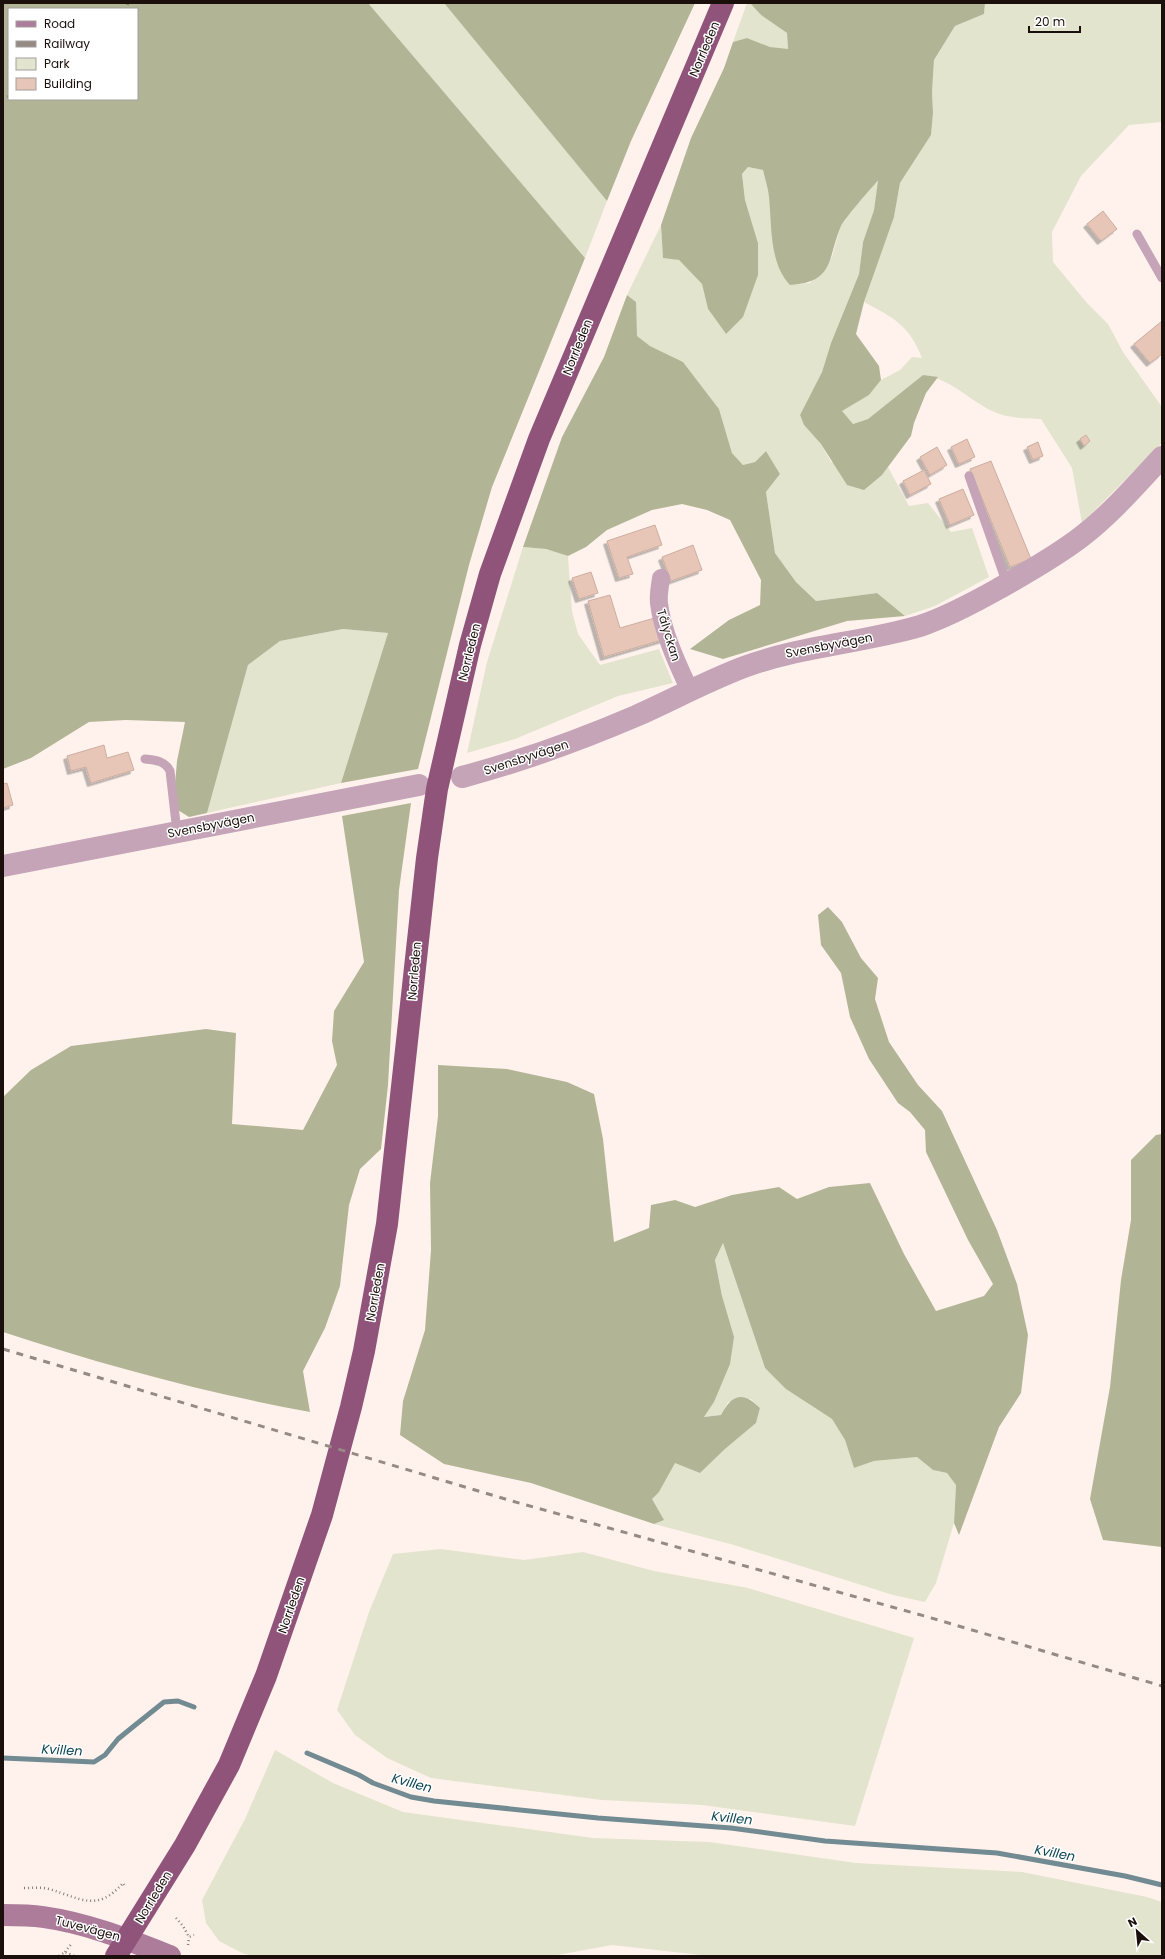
<svg xmlns="http://www.w3.org/2000/svg" width="1165" height="1959" viewBox="0 0 1165 1959" font-family="Poppins,sans-serif">
  <defs>
    <filter id="shadow"><feDropShadow dx="-3.5" dy="3.5" stdDeviation="0" flood-color="#0004"/></filter>
  </defs>
  <rect width="100%" height="100%" fill="#fff2ec"/>
  <!-- green -->
  <path fill="#e2e4ce" d="M 368,3 L 444,3 L 607,201 L 585,258 Z
    M 747,3 L 750,3 L 761,15 L 787,33 L 788,50 L 770,47 L 747,38 L 733,42 Z
    M 985,3 L 1162,3 L 1162,122 L 1129,125 L 1081,176 L 1052,232 L 1053,262 L 1087,303 L 1108,324 L 1123,352 L 1162,407 L 1162,443 L 1082,523 L 1072,468 L 1041,419 C 1025,419 1007,418 992,411 C 968,399 951,379 923,375 L 868,419 L 853,424 L 841,411 L 869,395 L 881,380 L 900,370 L 912,357 L 922,358 C 909,325 894,318 864,302 L 894,217 L 900,183 L 931,135 L 933,113 L 932,92 L 934,60 L 955,26 L 984,14 Z
    M 748,167 L 763,170 L 790,285 L 810,283 L 832,257 L 841,225 L 870,188 L 879,181 L 874,210 L 863,242 L 859,274 L 831,343 L 822,372 L 800,415 L 804,425 L 821,444 L 831,462 L 882,475 L 888,467 L 909,506 L 928,503 L 951,532 L 972,528 L 989,577 L 935,606 L 905,616 L 877,593 L 816,601 L 796,582 L 775,553 L 766,492 L 780,474 L 766,451 L 755,462 L 743,465 L 732,453 L 719,409 L 683,362 L 650,346 L 636,336 L 636,302 L 627,295 L 661,225 L 663,257 L 679,260 L 702,284 L 708,309 L 725,333 L 743,317 L 758,243 L 745,200 L 742,174 Z
    M 523,547 L 546,549 L 568,556 L 572,611 L 578,634 L 600,665 L 659,649 L 673,683 L 618,696 L 515,739 L 467,753 L 487,662 Z
    M 343,629 L 388,633 L 341,783 L 207,813 L 248,665 L 280,641 Z
    M 723,1243 L 765,1368 L 806,1402 L 832,1419 L 845,1440 L 854,1468 L 874,1461 L 917,1457 L 933,1470 L 947,1473 L 956,1484 L 954,1523 L 936,1583 L 925,1602 L 893,1595 L 734,1545 L 654,1524 L 663,1520 L 651,1499 L 659,1492 L 675,1462 L 700,1473 L 725,1449 L 756,1423 L 760,1408 L 751,1399 L 728,1402 L 721,1415 L 704,1417 L 714,1402 L 722,1296 L 715,1260 Z
    M 441,1549 L 524,1560 L 583,1552 L 654,1571 L 748,1588 L 914,1638 L 855,1826 L 702,1805 L 602,1800 L 431,1778 L 387,1758 L 355,1735 L 337,1710 L 369,1612 L 393,1554 Z
    M 275,1750 L 333,1783 L 403,1812 L 593,1838 L 709,1842 L 856,1863 L 1022,1872 L 1147,1897 L 1162,1902 L 1162,1956 L 709,1956 L 612,1945 L 552,1956 L 252,1956 L 242,1953 L 219,1941 L 206,1923 L 202,1900 L 245,1819 Z"/>
  <!-- forest -->
  <path fill="#b2b595" fill-rule="evenodd" d="M 3,3 L 368,3 L 585,258 L 492,487 L 469,565 L 418,769 L 341,783 L 388,633 L 343,629 L 280,641 L 248,665 L 207,813 L 189,817 L 173,807 L 177,761 L 185,722 L 126,720 L 89,722 L 31,758 L 3,769 ZM 9,9 L 137,9 L 137,99 L 9,99 Z
    M 444,3 L 695,3 L 631,141 L 607,201 Z
    M 750,3 L 985,3 L 984,14 L 955,26 L 934,60 L 932,92 L 933,113 L 931,135 L 900,183 L 894,217 L 864,302 L 856,334 L 879,366 L 881,380 L 869,395 L 842,411 L 853,424 L 868,419 L 923,375 L 938,377 L 926,393 L 914,423 L 911,436 L 882,475 L 864,490 L 847,485 L 821,444 L 804,425 L 800,415 L 822,372 L 831,343 L 859,274 L 863,242 L 874,210 L 878,181 C 873,185 843,221 841,226 C 827,259 835,282 790,285 C 769,263 772,226 769,197 C 768,188 765,179 763,170 L 748,167 L 742,174 L 745,200 L 758,243 L 758,275 L 743,317 L 726,334 L 708,309 L 702,284 L 679,260 L 663,258 L 661,225 L 691,138 L 724,68 L 733,42 L 747,38 L 770,47 L 788,49 L 787,33 L 761,15 Z
    M 627,295 L 636,302 L 637,336 L 650,346 L 683,362 L 719,409 L 732,453 L 743,465 L 755,462 L 766,451 L 780,474 L 766,492 L 775,553 L 796,582 L 816,601 L 877,593 L 905,616 L 847,621 L 723,659 L 690,649 L 729,620 L 760,605 L 761,580 L 730,520 L 707,510 L 682,504 L 652,510 L 607,530 L 586,547 L 568,556 L 546,549 L 523,547 L 562,437 L 604,357 Z
    M 411,803 L 399,890 L 388,1085 L 381,1149 L 360,1169 L 349,1205 L 340,1286 L 325,1328 L 303,1371 L 310,1412 C 206,1393 103,1365 3,1332 L 3,1097 L 31,1070 L 71,1046 L 206,1029 L 236,1033 L 232,1124 L 303,1130 L 337,1065 L 332,1041 L 334,1011 L 364,962 L 342,816 Z
    M 828,907 L 842,922 L 861,958 L 878,978 L 875,999 L 889,1042 L 918,1085 L 942,1111 L 997,1230 L 1017,1284 L 1028,1335 L 1021,1393 L 999,1427 L 959,1535 L 954,1523 L 956,1485 L 947,1473 L 933,1470 L 917,1457 L 874,1461 L 854,1468 L 845,1440 L 832,1419 L 786,1389 L 765,1368 L 723,1243 L 715,1260 L 722,1296 L 734,1337 L 730,1364 L 714,1402 L 704,1417 L 721,1415 C 732,1394 743,1391 760,1408 L 756,1423 L 725,1449 L 700,1473 L 675,1463 L 659,1492 L 652,1499 L 664,1520 L 654,1524 L 531,1483 L 444,1464 L 400,1435 L 403,1401 L 425,1330 L 431,1250 L 430,1183 L 438,1116 L 438,1065 L 507,1069 L 567,1082 L 594,1094 L 603,1139 L 614,1242 L 649,1228 L 651,1205 L 675,1200 L 695,1207 L 732,1195 L 779,1187 L 797,1199 L 829,1187 L 870,1183 L 904,1254 L 936,1311 L 984,1296 L 993,1284 L 968,1240 L 926,1152 L 925,1130 L 910,1112 L 898,1103 L 869,1059 L 850,1017 L 841,973 L 821,945 L 818,915 Z
    M 1162,1134 L 1162,1547 L 1103,1540 L 1090,1499 L 1110,1387 L 1121,1280 L 1131,1220 L 1131,1160 L 1156,1135 Z"/>
  <g fill="none" stroke-linecap="round" stroke-linejoin="round">
    <!-- stream -->
    <path stroke="#728a91" stroke-width="5" d="M 307,1753 L 359,1775 L 373,1783 L 411,1797 L 434,1801 L 598,1818 L 731,1828 L 825,1841 L 997,1853 L 1125,1876 L 1162,1885
      M 3,1758 L 94,1762 L 105,1755 L 118,1739 L 134,1726 L 164,1702 L 178,1701 L 194,1707"/>
  </g>
  <!-- building -->
  <path fill="#e7c5b7" stroke="#ccaea0" filter="url(#shadow)" d="M 1103,211 L 1117,229 L 1101,241 L 1087,224 Z
    M 1162,321 L 1162,354 L 1150,363 L 1134,344 Z
    M 1086,435 L 1090,441 L 1084,446 L 1080,439 Z
    M 967,439 L 975,457 L 959,464 L 951,447 Z
    M 1038,442 L 1043,456 L 1033,460 L 1027,447 Z
    M 937,447 L 947,465 L 930,475 L 920,457 Z
    M 991,461 L 1031,559 L 1010,567 L 970,469 Z
    M 924,470 L 931,484 L 910,495 L 903,481 Z
    M 963,489 L 974,515 L 950,525 L 939,499 Z
    M 655,525 L 662,545 L 627,557 L 633,574 L 619,578 L 607,541 Z
    M 693,545 L 702,570 L 671,581 L 662,557 Z
    M 591,572 L 598,593 L 579,599 L 572,578 Z
    M 610,595 L 620,628 L 658,617 L 665,639 L 604,657 L 588,601 Z
    M 104,745 L 107,758 L 128,752 L 134,770 L 91,783 L 86,767 L 71,771 L 67,756 Z
    M 7,783 L 13,805 L 3,808 L 3,784 Z"/>
  <g fill="none" stroke-linecap="round" stroke-linejoin="round">
    <!-- path -->
    <path stroke="#877b76" stroke-width="2.5" stroke-dasharray="1 3" stroke-linecap="butt" d="M 127,9 L 128,3
      M 3,98 L 9,96
      M 24,1888 C 33,1888 41,1887 49,1889 C 80,1898 97,1913 123,1883 L 125,1886
      M 176,1918 L 183,1926 L 189,1937 L 194,1935
      M 188,1945 L 189,1937
      M 65,1952 L 72,1943
      M 59,1956 L 65,1952 L 74,1956"/>
    <!-- service -->
    <path stroke="#c5a4b8" stroke-width="9" d="M 1137,234 L 1162,278
      M 969,476 L 1007,584
      M 145,759 C 156,760 165,761 170,771 L 177,832"/>
    <!-- minor -->
    <path stroke="#c5a4b8" stroke-width="18" d="M 661,578 C 660,586 658,595 659,603 C 662,631 678,665 690,691"/>
    <!-- tertiary -->
    <path stroke="#c5a4b8" stroke-width="22" d="M 462,777 C 522,761 580,740 636,716 C 672,700 707,681 744,667 C 801,646 862,643 920,626 C 947,617 973,603 998,589 C 1026,573 1055,557 1081,537 C 1111,514 1136,485 1162,457
      M 3,866 L 419,785"/>
    <!-- secondary -->
    <path stroke="#ac7c9a" stroke-width="22" d="M 3,1915 C 16,1915 30,1915 43,1917 C 87,1923 129,1940 170,1956"/>
    <!-- trunk -->
    <path stroke="#90547a" stroke-width="22" d="M 116,1956 L 185,1845 L 229,1765 L 266,1676 L 322,1515 L 351,1407 L 364,1351 L 387,1224 L 427,858 L 437,789 L 470,645 L 490,574 L 539,439 L 723,3"/>
    <!-- rail -->
    <path stroke="#978a85" stroke-width="3" stroke-dasharray="7 7" stroke-linecap="butt" d="M 3,1349 L 512,1501 L 928,1617 L 1162,1686"/>
  </g>
  <g text-anchor="middle" dominant-baseline="central" stroke-width="3" stroke-linejoin="round" paint-order="stroke">
    <!-- street labels -->
    <g font-size="12" fill="#1a0f0b" stroke="#fff">
      <text transform="translate(704 49) rotate(-67)">Norrleden</text>
      <text transform="translate(577 347) rotate(-68)">Norrleden</text>
      <text transform="translate(669 635) rotate(73)">Tålyckan</text>
      <text transform="translate(829 645) rotate(-11)">Svensbyvägen</text>
      <text transform="translate(469 652) rotate(-76)">Norrleden</text>
      <text transform="translate(526 757) rotate(-18)">Svensbyvägen</text>
      <text transform="translate(211 825) rotate(-11)">Svensbyvägen</text>
      <text transform="translate(414 971) rotate(-85)">Norrleden</text>
      <text transform="translate(375 1292) rotate(-80)">Norrleden</text>
      <text transform="translate(291 1605) rotate(-71)">Norrleden</text>
      <text transform="translate(153 1897) rotate(-59)">Norrleden</text>
      <text transform="translate(88 1928) rotate(15)">Tuvevägen</text>
    </g>
    <!-- water labels -->
    <g font-size="13" font-style="italic" fill="#0e4653" stroke="#fff">
      <text transform="translate(62 1750) rotate(3)">Kvillen</text>
      <text transform="translate(412 1783) rotate(15)">Kvillen</text>
      <text transform="translate(732 1818) rotate(6)">Kvillen</text>
      <text transform="translate(1055 1853) rotate(11)">Kvillen</text>
    </g>
  </g>
  <!-- border -->
  <rect width="1165" height="1959" fill="none" stroke="#1a0f0b" stroke-width="8"/>
  <!-- legend -->
  <rect x="8" y="8" width="130" height="92" fill="#ffffff" stroke="#a39f9d"/>
  <rect x="16" y="21" width="20" height="6" fill="#ac7c9a" stroke="#a39f9d"/>
  <text x="44" y="28" font-size="12" fill="#1a0f0b">Road</text>
  <rect x="16" y="41" width="20" height="6" fill="#978a85" stroke="#a39f9d"/>
  <text x="44" y="48" font-size="12" fill="#1a0f0b">Railway</text>
  <rect x="16" y="58" width="20" height="12" fill="#e2e4ce" stroke="#a39f9d"/>
  <text x="44" y="68" font-size="12" fill="#1a0f0b">Park</text>
  <rect x="16" y="78" width="20" height="12" fill="#e7c5b7" stroke="#a39f9d"/>
  <text x="44" y="88" font-size="12" fill="#1a0f0b">Building</text>
  <!-- north arrow -->
  <g transform="translate(1137 1931) rotate(333)" stroke="#ffffff" stroke-width="3" paint-order="stroke">
  <path d="M0-3L7 15L0 10L-7 15Z" fill="#1a0f0b"/>
  <text y="-6" font-size="11" font-weight="bold" text-anchor="middle" fill="#1a0f0b">N</text>
  </g>
  <!-- scale -->
  <path d="M1029 26v6h51v-6" fill="none" stroke="#1a0f0b" stroke-width="2"/>
  <text x="1035" y="26" font-size="12" fill="#1a0f0b" stroke="#ffffff" stroke-width="3" paint-order="stroke">20 m</text>
</svg>
